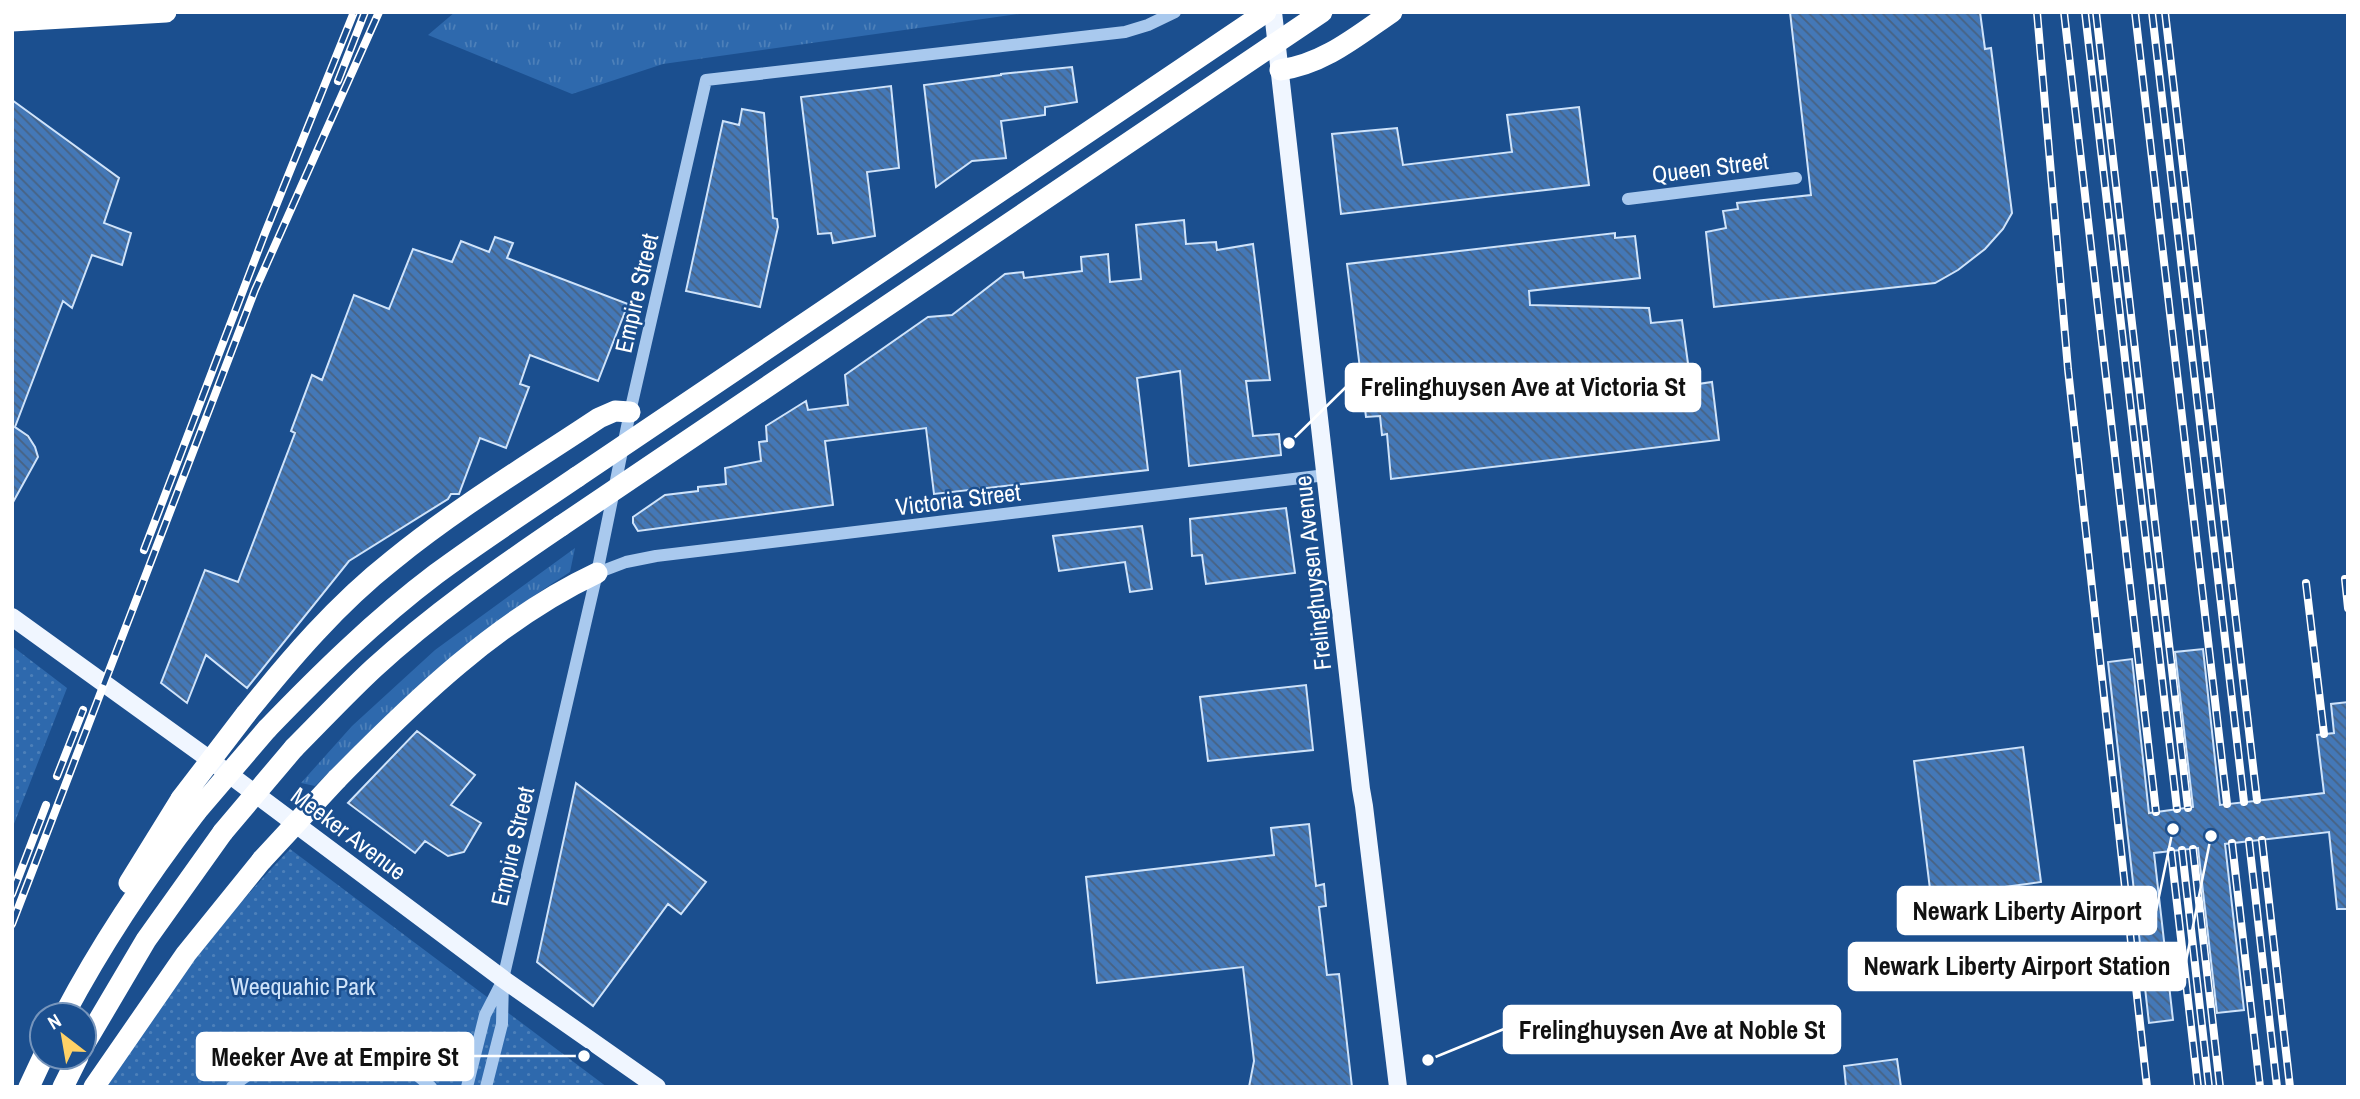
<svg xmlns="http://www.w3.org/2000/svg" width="2360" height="1099" viewBox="0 0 2360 1099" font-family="'Archivo Narrow',sans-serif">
  <defs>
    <pattern id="grass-tufts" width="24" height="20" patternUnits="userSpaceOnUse" patternTransform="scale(1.75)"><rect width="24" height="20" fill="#2e69ad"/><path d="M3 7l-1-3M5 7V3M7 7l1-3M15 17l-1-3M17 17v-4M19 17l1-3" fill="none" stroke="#4d80b9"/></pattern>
    <pattern id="park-dots" width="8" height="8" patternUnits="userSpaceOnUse" patternTransform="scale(1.75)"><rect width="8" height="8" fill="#2e69ad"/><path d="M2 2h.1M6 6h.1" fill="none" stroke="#4d80b9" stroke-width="1.8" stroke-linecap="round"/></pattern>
    <pattern id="building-back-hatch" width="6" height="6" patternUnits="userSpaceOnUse" patternTransform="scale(1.75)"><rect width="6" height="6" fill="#4478b7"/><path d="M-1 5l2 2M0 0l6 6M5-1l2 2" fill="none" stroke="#486282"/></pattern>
  </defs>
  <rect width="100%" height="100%" fill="#1b4f8f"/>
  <!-- grass -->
  <path fill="url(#grass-tufts)" d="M 455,12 L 1033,12 L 663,64 L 572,94 L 428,35 Z
    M 575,548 L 570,572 C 475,632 395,708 315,786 L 301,783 L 352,726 L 435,650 Z"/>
  <!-- park -->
  <path fill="url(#park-dots)" d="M 12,646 L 67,688 L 12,829 Z
    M 290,849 L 607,1087 L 107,1087 C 161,1001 220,921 290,849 Z"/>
  <!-- building -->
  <path fill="url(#building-back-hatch)" stroke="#cfe3fa" stroke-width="2" d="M 1790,12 L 1980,12 L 1985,49 L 1991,48 L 2012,213 L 2003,229 L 1985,249 L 1958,270 L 1935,283 L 1714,307 L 1706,232 L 1726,228 L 1723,211 L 1738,209 L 1737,203 L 1811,195 Z
    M 1072,67 L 1077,102 L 1045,107 L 1045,115 L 1001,121 L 1006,158 L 972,161 L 936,187 L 924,85 L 1001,75 L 1001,74 Z
    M 891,86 L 899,168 L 867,172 L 875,236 L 833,243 L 831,233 L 818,234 L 801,97 Z
    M 12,100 L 119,178 L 104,223 L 131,233 L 122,265 L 92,255 L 72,308 L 63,301 L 15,427 L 28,436 L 35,447 L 38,457 L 12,504 Z
    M 1579,107 L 1589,185 L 1341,214 L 1332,134 L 1397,128 L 1403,165 L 1512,152 L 1507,115 Z
    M 742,109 L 764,113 L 773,218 L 777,219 L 778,227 L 760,307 L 686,291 L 723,121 L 739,125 Z
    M 1184,220 L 1186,244 L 1216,242 L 1217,250 L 1253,244 L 1270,380 L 1246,381 L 1253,436 L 1279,434 L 1281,455 L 1189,466 L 1180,371 L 1137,378 L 1148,470 L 934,494 L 926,428 L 825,441 L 833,505 L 638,531 L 633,523 L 633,517 L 665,495 L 698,491 L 698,487 L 726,484 L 725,468 L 761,461 L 759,442 L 767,441 L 766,426 L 806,401 L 808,410 L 848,405 L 845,375 L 928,317 L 952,315 L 1005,274 L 1023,272 L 1024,278 L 1082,271 L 1081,257 L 1108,254 L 1110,282 L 1141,279 L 1136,225 Z
    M 1615,233 L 1615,238 L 1635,236 L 1640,278 L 1529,291 L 1530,305 L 1649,308 L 1651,323 L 1682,320 L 1691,385 L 1712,382 L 1719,440 L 1391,479 L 1387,434 L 1382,435 L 1380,416 L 1366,417 L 1347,264 Z
    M 495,237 L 513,243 L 507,258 L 628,304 L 598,381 L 530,355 L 520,384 L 529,387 L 506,448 L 480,438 L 459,494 L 451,494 L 448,499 L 349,561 L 247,688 L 206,655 L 187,703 L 161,683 L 205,570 L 238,582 L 295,433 L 291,431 L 312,375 L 322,380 L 354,295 L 389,309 L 413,249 L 452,262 L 461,241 L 489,252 Z
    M 1286,508 L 1295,573 L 1206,584 L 1202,555 L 1192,556 L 1190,519 Z
    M 1142,526 L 1152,589 L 1130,592 L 1125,562 L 1059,571 L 1053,536 Z
    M 2203,649 L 2220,805 L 2324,793 L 2317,735 L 2334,733 L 2331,704 L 2348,702 L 2348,909 L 2337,909 L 2329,832 L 2225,844 L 2244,1010 L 2217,1013 L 2198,848 L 2154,853 L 2173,1020 L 2149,1023 L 2108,662 L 2132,659 L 2149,813 L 2193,807 L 2175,652 Z
    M 1306,685 L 1313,750 L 1208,761 L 1200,697 Z
    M 417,731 L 475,775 L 451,805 L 481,823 L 464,852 L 448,856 L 425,841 L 415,853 L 348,803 Z
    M 2023,747 L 2041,882 L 1931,897 L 1914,761 Z
    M 576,783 L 706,882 L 681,914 L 668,904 L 593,1006 L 537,962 Z
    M 1309,824 L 1316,886 L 1324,884 L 1326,906 L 1319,907 L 1327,975 L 1339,974 L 1352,1087 L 1249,1087 L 1254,1061 L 1243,967 L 1097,983 L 1086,877 L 1274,855 L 1271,828 Z
    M 1897,1059 L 1901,1087 L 1846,1087 L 1844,1066 Z"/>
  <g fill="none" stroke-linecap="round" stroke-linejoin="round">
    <!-- minor -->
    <path stroke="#a9c9ee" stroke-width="12" d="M 1628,199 L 1796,178
      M 597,573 L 626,562 L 656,556 L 1326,475
      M 232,1087 C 248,1074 264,1064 282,1055 C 347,1022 379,1042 431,1087
      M 467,1087 L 485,1015 L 502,982
      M 486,1087 L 502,1024 L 503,979 L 597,573 L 630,412 L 706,80 L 1125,32 L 1148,25 L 1175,12"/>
    <!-- major -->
    <path stroke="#f0f6ff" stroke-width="18" d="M 1273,12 L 1361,789 L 1364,806 L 1398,1087
      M 12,617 L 202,754 L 503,979 L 657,1087"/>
    <!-- highway -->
    <path stroke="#fff" stroke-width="21" d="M 12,21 L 166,12
      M 1280,70 C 1324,64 1357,36 1392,12
      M 246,714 C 291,658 337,604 393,560 C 458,507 530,464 599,418 L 615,411 L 630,412
      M 267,729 C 320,674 375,620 436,574 C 482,540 530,509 577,477
      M 294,748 C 321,721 346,694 374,668 C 432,615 496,570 561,526
      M 337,779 C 414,701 497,620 597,573
      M 129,883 L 181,799
      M 64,1015 C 102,943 147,876 196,812
      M 84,1045 L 146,940 L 223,832
      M 29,1087 L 43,1057
      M 63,1087 L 78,1057
      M 94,1087 L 186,954 L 262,860"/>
    <defs>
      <path id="rail" d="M 2037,12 L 2068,369 L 2147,1087
        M 2064,12 L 2156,812
        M 2085,12 L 2177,809
        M 2096,12 L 2188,808
        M 2135,12 L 2227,804
        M 2152,12 L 2244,802
        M 2165,12 L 2257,800
        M 338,81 L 365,12
        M 144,550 L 265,233 L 354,12
        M 2345,579 L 2348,608
        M 2306,583 L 2324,734
        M 57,776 L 83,710
        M 2262,840 L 2290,1087
        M 2249,841 L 2277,1087
        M 2232,843 L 2260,1087
        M 2193,849 L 2220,1087
        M 2182,850 L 2209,1087
        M 2171,851 L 2198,1087
        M 12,894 L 46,805
        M 12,924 L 255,290 L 379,12"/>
    </defs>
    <!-- rail casing -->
    <use href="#rail" stroke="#fff" stroke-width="8"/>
    <!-- rail -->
    <use href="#rail" stroke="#1b4f8f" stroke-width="5" stroke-dasharray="16" stroke-linecap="butt"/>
    <!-- highway-bridge -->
    <path stroke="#fff" stroke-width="21" d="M 577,477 L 1266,12
      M 561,526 L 1322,12
      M 181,799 L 246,714
      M 196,812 L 267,729
      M 223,832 L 294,748
      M 262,860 L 337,779"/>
  </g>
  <g text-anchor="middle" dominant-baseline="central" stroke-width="5" stroke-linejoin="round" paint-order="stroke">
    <!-- street labels -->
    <g font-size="24" fill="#fff" stroke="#1b4f8f">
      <text transform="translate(1710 167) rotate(-7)">Queen Street</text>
      <text transform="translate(636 293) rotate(-77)">Empire Street</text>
      <text transform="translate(958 499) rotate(-7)">Victoria Street</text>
      <text transform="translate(1312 573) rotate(-96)">Frelinghuysen Avenue</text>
      <text transform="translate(349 833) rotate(37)">Meeker Avenue</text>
      <text transform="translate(512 846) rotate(-77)">Empire Street</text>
    </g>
    <!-- park labels -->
    <g font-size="24" fill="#cfe3fa" stroke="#1b4f8f">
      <text x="303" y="986">Weequahic Park</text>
    </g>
  </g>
  <!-- callouts -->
  <path fill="none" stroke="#fff" stroke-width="2.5" d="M1289 443L1346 387M2173 829L2156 911M2211 836L2185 966M1428 1060L1504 1029M584 1056L473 1056"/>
  <g fill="#fff" stroke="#1b4f8f" stroke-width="2.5">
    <circle cx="1289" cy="443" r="7"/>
    <circle cx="2173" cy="829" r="7"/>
    <circle cx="2211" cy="836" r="7"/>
    <circle cx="1428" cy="1060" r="7"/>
    <circle cx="584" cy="1056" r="7"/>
  </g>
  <g fill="#fff" stroke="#fff" stroke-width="2.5">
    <rect x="1346" y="364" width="354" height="47" rx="7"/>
    <rect x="1898" y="887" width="258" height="47" rx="7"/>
    <rect x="1849" y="943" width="336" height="47" rx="7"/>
    <rect x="1504" y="1006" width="336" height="47" rx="7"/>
    <rect x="197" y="1033" width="276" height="47" rx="7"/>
  </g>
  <g font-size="26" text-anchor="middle" font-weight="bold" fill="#111">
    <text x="1523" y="396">Frelinghuysen Ave at Victoria St</text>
    <text x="2027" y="920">Newark Liberty Airport</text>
    <text x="2017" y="975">Newark Liberty Airport Station</text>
    <text x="1672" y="1039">Frelinghuysen Ave at Noble St</text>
    <text x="335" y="1066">Meeker Ave at Empire St</text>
  </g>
  <!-- border -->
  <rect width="2360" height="1099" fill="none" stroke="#ffffff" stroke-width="28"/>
  <!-- north arrow -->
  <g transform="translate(63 1036) rotate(329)"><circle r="33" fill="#1b4f8f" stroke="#7695bc" stroke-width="2"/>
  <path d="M0-5L12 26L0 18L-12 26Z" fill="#ffd166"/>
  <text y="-10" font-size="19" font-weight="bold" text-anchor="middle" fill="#ffffff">N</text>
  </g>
</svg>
